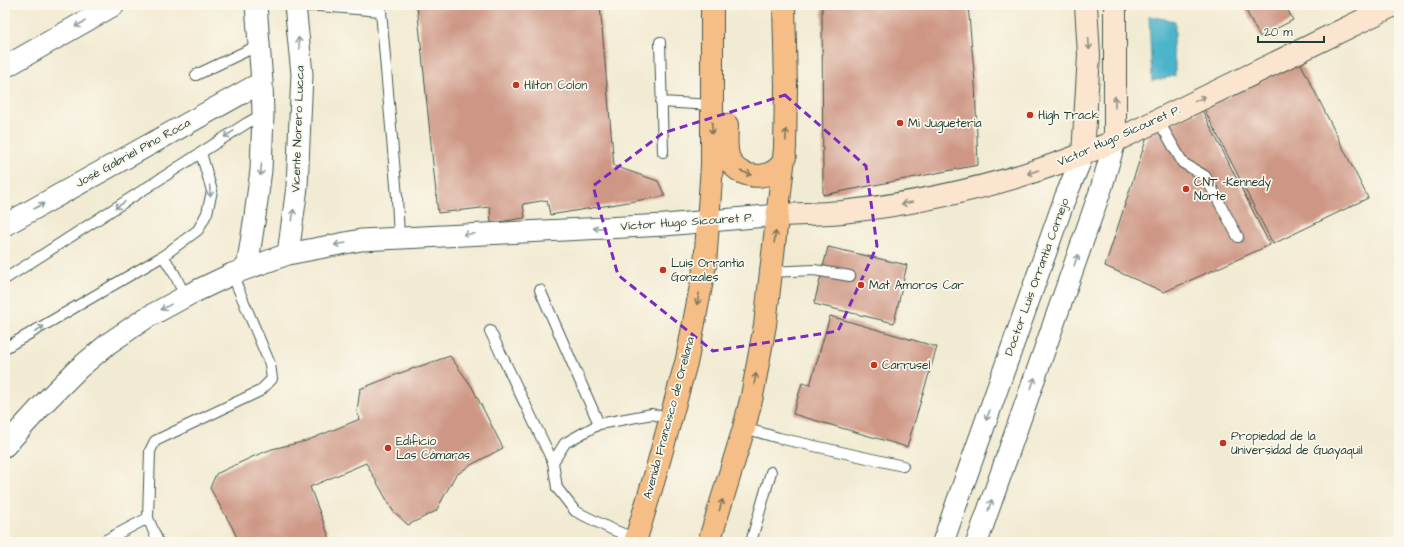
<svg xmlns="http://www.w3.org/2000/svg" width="1404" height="547" viewBox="0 0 1404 547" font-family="'Architects Daughter',sans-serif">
  <rect width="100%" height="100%" fill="#fbf7ec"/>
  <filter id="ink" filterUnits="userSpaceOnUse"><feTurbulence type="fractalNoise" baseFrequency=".025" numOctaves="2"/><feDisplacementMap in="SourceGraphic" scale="8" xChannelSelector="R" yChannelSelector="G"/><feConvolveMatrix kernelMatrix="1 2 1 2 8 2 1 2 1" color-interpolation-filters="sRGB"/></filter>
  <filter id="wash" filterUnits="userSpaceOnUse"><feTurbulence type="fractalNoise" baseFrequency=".012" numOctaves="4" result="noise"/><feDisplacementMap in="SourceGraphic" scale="16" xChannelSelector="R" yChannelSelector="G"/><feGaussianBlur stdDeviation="0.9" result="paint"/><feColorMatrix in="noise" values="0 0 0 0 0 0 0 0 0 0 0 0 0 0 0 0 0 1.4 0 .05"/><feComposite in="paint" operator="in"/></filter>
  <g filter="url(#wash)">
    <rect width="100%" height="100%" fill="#f2ebd3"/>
    <!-- water -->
    <path fill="#4bb3ca" stroke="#35787f" d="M 1149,16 L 1175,21 L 1175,36 L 1172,49 L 1175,62 L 1175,76 L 1152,81 Z"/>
    <g id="blocks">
      <!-- building -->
      <path fill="#ce9684" d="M 417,5 L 600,5 L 614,166 L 658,181 L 665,196 L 550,215 L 547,200 L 523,204 L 525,218 L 491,223 L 490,207 L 438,213 Z
        M 822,5 L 968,5 L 975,82 L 978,165 L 823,195 Z
        M 1243,5 L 1285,5 L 1293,20 L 1260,37 Z
        M 1300,62 L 1368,198 L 1273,244 L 1204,109 Z
        M 1202,110 L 1270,245 L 1164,292 L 1105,266 L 1148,134 Z
        M 828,247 L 907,265 L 894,323 L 814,304 Z
        M 830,316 L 937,347 L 907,447 L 793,414 L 802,383 L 810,385 Z
        M 450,356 L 472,387 L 503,448 L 469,466 L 455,476 L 436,511 L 408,525 L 393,511 L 366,463 L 310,487 L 331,542 L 241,542 L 237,538 L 232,527 L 210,488 L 216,474 L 252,457 L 272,449 L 306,441 L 360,419 L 357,412 L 360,389 L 403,372 Z"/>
    </g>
  </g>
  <g filter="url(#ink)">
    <use href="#blocks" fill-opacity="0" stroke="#3f574c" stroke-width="1"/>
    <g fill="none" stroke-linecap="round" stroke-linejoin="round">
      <defs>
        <path id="lane" d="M 295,6 L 320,6 L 381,11 L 397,197 L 399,238
          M 660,42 L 663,152
          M 196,75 L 259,45
          M 661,102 L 712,105
          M 1158,120 L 1183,163 L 1205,176 L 1238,237
          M 163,256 L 198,230 L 207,213 L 212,191 L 201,153
          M 770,272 L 814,270 L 850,276
          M 5,279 L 247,123 L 263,114
          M 540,290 L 599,424
          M 490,331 L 553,462
          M 5,348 L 163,256 L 175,275 L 185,296
          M 744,428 L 779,438 L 903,466
          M 636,539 L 611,529 L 575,511 L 557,488 L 553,462 L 565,443 L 599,424 L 652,414 L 670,419
          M 102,542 L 148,518
          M 158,542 L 148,518 L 150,451 L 155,441 L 260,391 L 272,379 L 270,364 L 232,274
          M 751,542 L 771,472"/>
        <path id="street" d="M 5,67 L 114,5
          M 5,225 L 262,82
          M 288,254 L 297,187 L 302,74 L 295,5
          M 247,268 L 255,216 L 261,170 L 263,114 L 262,82 L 256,5
          M 5,446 L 48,399 L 78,369 L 109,343 L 146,318 L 190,294 L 232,274 L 288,254 L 361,240 L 665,225 L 778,215
          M 943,542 L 1065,198 L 1083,155
          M 977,542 L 1101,189 L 1115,141"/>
        <path id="secondary" d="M 1115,141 L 1115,5
          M 1083,155 L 1089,55 L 1086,5
          M 778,215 C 799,214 820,214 842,212 C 936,201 1028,179 1115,141 L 1394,5"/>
        <path id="primary" d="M 727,125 C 727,137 724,154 732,164 C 743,179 769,180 781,165 C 783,163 784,159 785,157
          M 635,542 L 654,479 L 687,359 L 705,265 L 712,165 L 712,5
          M 709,542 L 744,428 L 752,396 L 765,325 L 785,148 L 786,86 L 784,5"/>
      </defs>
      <!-- lane casing -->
      <use href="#lane" stroke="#3f574c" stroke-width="12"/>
      <!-- street casing -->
      <use href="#street" stroke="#3f574c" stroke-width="23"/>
      <!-- secondary casing -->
      <use href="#secondary" stroke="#3f574c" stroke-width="24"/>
      <!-- primary casing -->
      <use href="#primary" stroke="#3f574c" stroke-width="24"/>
      <!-- lane -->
      <use href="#lane" stroke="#fff" stroke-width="10"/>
      <!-- street -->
      <use href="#street" stroke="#fff" stroke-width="21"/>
      <!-- secondary -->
      <use href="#secondary" stroke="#fbe5cf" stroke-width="22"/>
      <!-- primary -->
      <use href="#primary" stroke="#f6be87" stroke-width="22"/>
    </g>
    <!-- one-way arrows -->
    <defs><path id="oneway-shaft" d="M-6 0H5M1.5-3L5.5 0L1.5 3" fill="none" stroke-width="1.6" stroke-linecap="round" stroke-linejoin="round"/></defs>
    <g stroke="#8f9e9a">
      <use href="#oneway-shaft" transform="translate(80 24) rotate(150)"/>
      <use href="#oneway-shaft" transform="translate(299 43) rotate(-96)"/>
      <use href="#oneway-shaft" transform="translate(229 134) rotate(147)"/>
      <use href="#oneway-shaft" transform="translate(261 170) rotate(94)"/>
      <use href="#oneway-shaft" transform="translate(210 191) rotate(86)"/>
      <use href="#oneway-shaft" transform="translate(120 205) rotate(147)"/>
      <use href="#oneway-shaft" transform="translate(39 206) rotate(-29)"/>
      <use href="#oneway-shaft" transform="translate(293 215) rotate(-83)"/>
      <use href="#oneway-shaft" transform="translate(599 228) rotate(177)"/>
      <use href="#oneway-shaft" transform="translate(469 234) rotate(177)"/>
      <use href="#oneway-shaft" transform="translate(340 244) rotate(170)"/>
      <use href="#oneway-shaft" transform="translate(1076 260) rotate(-71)"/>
      <use href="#oneway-shaft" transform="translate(166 307) rotate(151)"/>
      <use href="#oneway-shaft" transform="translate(39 329) rotate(-30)"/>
      <use href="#oneway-shaft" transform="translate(1033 383) rotate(-71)"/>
      <use href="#oneway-shaft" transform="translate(988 415) rotate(110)"/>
      <use href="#oneway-shaft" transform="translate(990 505) rotate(-71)"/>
    </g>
    <g stroke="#8d9182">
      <use href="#oneway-shaft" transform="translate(1089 44) rotate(86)"/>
      <use href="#oneway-shaft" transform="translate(1200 99) rotate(-26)"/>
      <use href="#oneway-shaft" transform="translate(1115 102) rotate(-89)"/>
      <use href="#oneway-shaft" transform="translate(1033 172) rotate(161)"/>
      <use href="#oneway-shaft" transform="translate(907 203) rotate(170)"/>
    </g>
    <g stroke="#807759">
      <use href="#oneway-shaft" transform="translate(712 128) rotate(90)"/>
      <use href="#oneway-shaft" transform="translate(786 135) rotate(-89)"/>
      <use href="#oneway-shaft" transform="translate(746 173) rotate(19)"/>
      <use href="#oneway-shaft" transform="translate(775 237) rotate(-82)"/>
      <use href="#oneway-shaft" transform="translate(698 299) rotate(101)"/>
      <use href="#oneway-shaft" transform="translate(755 379) rotate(-80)"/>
      <use href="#oneway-shaft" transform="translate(721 505) rotate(-73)"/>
    </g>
  </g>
  <!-- marked area -->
  <path fill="none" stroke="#7b2cbf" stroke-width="3" stroke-dasharray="8 5" stroke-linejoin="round" d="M 785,95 L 866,166 L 877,246 L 838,331 L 713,351 L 618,275 L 593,186 L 663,133 Z"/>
  <!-- markers -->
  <g fill="#c8321e" stroke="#fbf7ec" stroke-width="1.5">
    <circle cx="516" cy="85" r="4"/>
    <circle cx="1030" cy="115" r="4"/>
    <circle cx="900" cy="123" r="4"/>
    <circle cx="1186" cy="189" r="4"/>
    <circle cx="663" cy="270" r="4"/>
    <circle cx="861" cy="285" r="4"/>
    <circle cx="874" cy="365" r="4"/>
    <circle cx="1223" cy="443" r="4"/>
    <circle cx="388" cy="448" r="4"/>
  </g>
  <g text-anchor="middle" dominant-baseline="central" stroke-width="3.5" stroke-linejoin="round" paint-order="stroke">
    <!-- poi labels -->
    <g font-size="12" fill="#1f3d34" stroke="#fbf7ec" text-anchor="start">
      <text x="524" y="85">Hilton Colon</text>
      <text x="1038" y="115">High Track</text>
      <text x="908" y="123">Mi Jugueteria</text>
      <text x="1194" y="182">CNT -Kennedy<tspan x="1194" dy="14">Norte</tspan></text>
      <text x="671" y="263">Luis Orrantia<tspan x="671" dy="14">Gonzales</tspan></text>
      <text x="869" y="285">Mat Amoros Car</text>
      <text x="882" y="365">Carrusel</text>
      <text x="1231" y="436">Propiedad de la<tspan x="1231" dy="14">Universidad de Guayaquil</tspan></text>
      <text x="396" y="441">Edificio<tspan x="396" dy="14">Las Cámaras</tspan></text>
    </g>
    <!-- street labels -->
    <g font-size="12" fill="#1f3d34" stroke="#fbf7ec">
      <text transform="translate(298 129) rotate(-88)">Vicente Norero Lucca</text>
      <text transform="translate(1119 136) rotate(-24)">Víctor Hugo Sicouret P.</text>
      <text transform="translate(133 153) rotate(-29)">José Gabriel Pino Roca</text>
      <text transform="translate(687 222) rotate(-4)">Víctor Hugo Sicouret P.</text>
      <text transform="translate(1037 277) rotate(-70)">Doctor Luis Orrantia Cornejo</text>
      <text transform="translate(669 418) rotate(-75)">Avenida Francisco de Orellana</text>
    </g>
  </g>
  <!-- margin -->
  <rect width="1404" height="547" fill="none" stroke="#fbf7ec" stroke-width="20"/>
  <!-- scale -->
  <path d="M1258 36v6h66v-6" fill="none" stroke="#1f3d34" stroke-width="2"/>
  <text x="1264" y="36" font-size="12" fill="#1f3d34" stroke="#fbf7ec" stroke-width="3" paint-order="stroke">20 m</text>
</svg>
